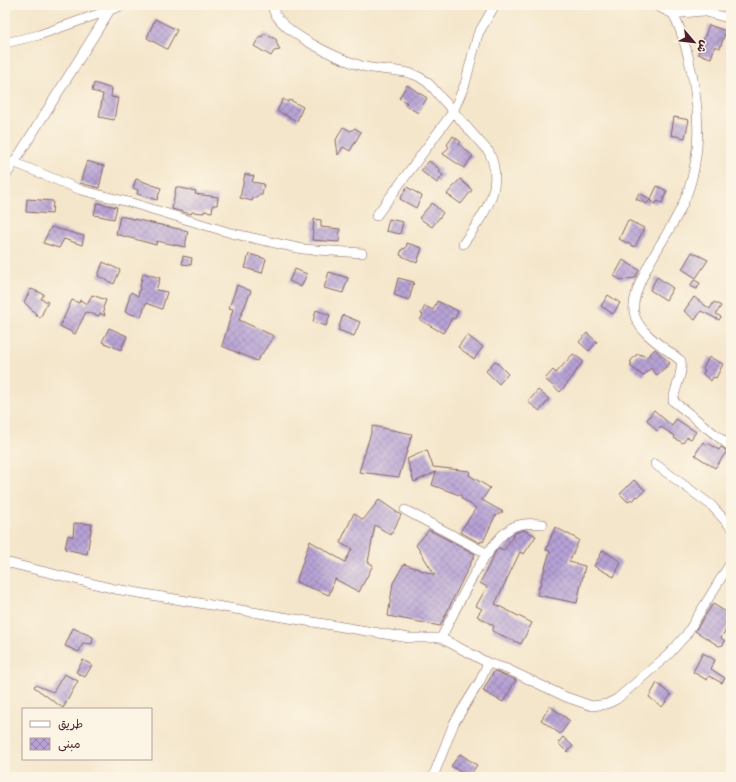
<svg xmlns="http://www.w3.org/2000/svg" width="736" height="782" viewBox="0 0 736 782" font-family="'Shantell Sans','Playpen Sans Arabic',sans-serif">
  <defs>
    <pattern id="building-cross-hatch" width="8" height="8" patternUnits="userSpaceOnUse"><rect width="8" height="8" fill="#b6a2d5"/><path d="M0 0l8 8M0 8l8-8" fill="none" stroke="#9683ad"/></pattern>
  </defs>
  <rect width="100%" height="100%" fill="#fcf5e5"/>
  <filter id="ink" filterUnits="userSpaceOnUse"><feTurbulence type="fractalNoise" baseFrequency=".025" numOctaves="2"/><feDisplacementMap in="SourceGraphic" scale="8" xChannelSelector="R" yChannelSelector="G"/><feConvolveMatrix kernelMatrix="1 2 1 2 8 2 1 2 1" color-interpolation-filters="sRGB"/></filter>
  <filter id="wash" filterUnits="userSpaceOnUse"><feTurbulence type="fractalNoise" baseFrequency=".012" numOctaves="4" result="noise"/><feDisplacementMap in="SourceGraphic" scale="16" xChannelSelector="R" yChannelSelector="G"/><feGaussianBlur stdDeviation="0.9" result="paint"/><feColorMatrix in="noise" values="0 0 0 0 0 0 0 0 0 0 0 0 0 0 0 0 0 1.4 0 .05"/><feComposite in="paint" operator="in"/></filter>
  <g filter="url(#wash)">
    <rect width="100%" height="100%" fill="#f4e6cb"/>
    <g id="blocks">
      <!-- building -->
      <path fill="url(#building-cross-hatch)" d="M 155,19 L 177,30 L 167,49 L 147,38 Z
        M 709,25 L 726,31 L 720,48 L 715,46 L 711,58 L 698,54 Z
        M 264,33 L 277,40 L 276,42 L 280,50 L 274,51 L 271,56 L 254,46 L 260,36 L 262,37 Z
        M 94,83 L 112,89 L 111,97 L 118,98 L 114,120 L 99,117 L 103,94 L 92,91 Z
        M 407,85 L 427,98 L 418,113 L 405,105 L 407,103 L 399,98 Z
        M 283,99 L 288,102 L 289,100 L 292,101 L 303,107 L 297,121 L 277,111 Z
        M 674,117 L 689,120 L 685,138 L 671,135 Z
        M 343,127 L 351,131 L 355,128 L 361,132 L 350,151 L 343,147 L 338,155 L 336,140 Z
        M 453,136 L 461,142 L 459,144 L 473,156 L 464,168 L 443,154 L 449,147 L 447,145 Z
        M 87,161 L 104,166 L 99,188 L 80,183 Z
        M 429,161 L 441,170 L 439,172 L 443,175 L 437,183 L 421,171 Z
        M 245,174 L 254,176 L 252,182 L 264,184 L 262,195 L 258,195 L 257,198 L 253,198 L 252,201 L 240,198 Z
        M 136,179 L 161,188 L 157,200 L 137,194 L 138,190 L 133,188 Z
        M 460,179 L 472,190 L 461,204 L 447,194 Z
        M 657,186 L 667,191 L 662,203 L 657,201 L 656,204 L 650,201 Z
        M 176,187 L 196,191 L 195,194 L 218,197 L 217,205 L 213,205 L 212,212 L 204,211 L 204,213 L 192,212 L 191,214 L 172,209 Z
        M 407,187 L 422,196 L 416,208 L 400,199 Z
        M 639,193 L 650,199 L 647,204 L 636,199 Z
        M 27,199 L 53,201 L 52,214 L 26,212 Z
        M 97,203 L 117,207 L 114,219 L 94,215 Z
        M 432,203 L 443,213 L 432,227 L 419,218 Z
        M 120,216 L 188,231 L 185,247 L 157,241 L 156,245 L 116,234 Z
        M 314,219 L 321,220 L 321,227 L 340,229 L 339,242 L 312,240 Z
        M 389,219 L 403,222 L 400,234 L 386,231 Z
        M 628,220 L 644,228 L 635,247 L 619,239 Z
        M 51,227 L 84,236 L 82,245 L 64,239 L 59,248 L 43,243 Z
        M 407,243 L 422,248 L 417,263 L 400,255 L 402,249 L 406,248 Z
        M 692,252 L 708,260 L 696,278 L 682,269 Z
        M 249,254 L 266,259 L 262,273 L 245,268 Z
        M 183,256 L 192,258 L 191,265 L 182,264 Z
        M 623,260 L 639,270 L 635,278 L 621,280 L 614,276 Z
        M 103,262 L 120,270 L 114,284 L 98,276 Z
        M 295,269 L 307,274 L 301,287 L 289,281 Z
        M 329,272 L 348,278 L 343,293 L 324,288 Z
        M 143,273 L 160,278 L 156,290 L 167,292 L 162,309 L 146,303 L 141,317 L 125,312 L 131,292 L 138,296 Z
        M 657,277 L 673,288 L 666,300 L 650,290 Z
        M 398,278 L 414,282 L 409,300 L 394,295 Z
        M 694,280 L 700,283 L 697,289 L 690,286 Z
        M 237,285 L 251,291 L 239,320 L 274,336 L 257,361 L 222,346 L 233,309 L 229,308 Z
        M 31,289 L 44,294 L 41,299 L 48,302 L 40,318 L 24,302 Z
        M 92,295 L 106,300 L 103,308 L 105,316 L 100,313 L 99,316 L 86,312 L 75,334 L 60,326 L 72,300 L 79,303 L 80,300 L 87,304 Z
        M 608,295 L 620,303 L 613,314 L 601,306 Z
        M 694,297 L 710,309 L 714,302 L 721,306 L 716,314 L 721,317 L 719,320 L 701,311 L 695,320 L 684,311 Z
        M 437,301 L 458,311 L 455,319 L 452,318 L 443,333 L 420,320 L 423,315 L 421,314 L 425,306 L 433,310 Z
        M 316,310 L 330,315 L 326,326 L 313,322 Z
        M 343,315 L 360,322 L 354,336 L 338,330 Z
        M 109,328 L 127,336 L 121,350 L 102,342 Z
        M 587,333 L 597,342 L 589,351 L 579,342 Z
        M 467,335 L 483,347 L 474,359 L 458,347 Z
        M 655,349 L 670,363 L 657,375 L 651,368 L 643,376 L 630,366 L 632,363 L 630,362 L 636,355 L 639,354 L 647,357 Z
        M 573,354 L 583,361 L 572,378 L 560,392 L 545,379 L 553,370 L 556,373 Z
        M 709,357 L 723,364 L 716,378 L 713,377 L 711,381 L 703,374 L 705,370 L 703,369 Z
        M 495,361 L 508,374 L 499,384 L 486,371 Z
        M 538,390 L 549,399 L 540,411 L 528,402 Z
        M 654,410 L 672,426 L 676,419 L 696,432 L 691,439 L 687,437 L 683,443 L 674,438 L 675,436 L 661,427 L 657,431 L 647,420 Z
        M 373,426 L 412,434 L 399,477 L 359,472 Z
        M 703,442 L 707,445 L 708,443 L 719,450 L 721,447 L 727,451 L 715,468 L 695,455 Z
        M 427,450 L 433,467 L 470,471 L 469,475 L 490,488 L 482,500 L 503,512 L 495,516 L 483,542 L 481,541 L 480,543 L 460,532 L 476,508 L 461,498 L 462,496 L 432,485 L 436,472 L 414,482 L 407,459 Z
        M 634,480 L 645,490 L 638,497 L 637,496 L 633,501 L 631,499 L 628,502 L 620,494 Z
        M 379,500 L 401,515 L 391,535 L 375,525 L 368,562 L 373,565 L 359,592 L 335,579 L 329,595 L 296,582 L 310,541 L 345,562 L 352,549 L 340,543 L 354,513 L 363,520 Z
        M 74,523 L 92,524 L 87,554 L 65,549 L 68,535 L 73,537 Z
        M 555,527 L 579,540 L 569,562 L 585,566 L 577,603 L 537,595 L 550,551 L 546,550 Z
        M 429,530 L 475,554 L 440,626 L 388,616 L 393,583 L 404,564 L 435,575 L 416,545 Z
        M 524,530 L 536,536 L 524,554 L 520,552 L 495,604 L 532,623 L 521,644 L 492,631 L 494,626 L 477,616 L 482,609 L 476,606 L 487,587 L 480,583 L 496,551 L 499,548 L 504,550 L 515,533 Z
        M 603,550 L 621,562 L 614,577 L 594,566 Z
        M 713,604 L 731,615 L 731,621 L 721,638 L 725,641 L 723,645 L 719,646 L 695,631 Z
        M 73,628 L 93,637 L 92,644 L 83,643 L 79,652 L 65,646 Z
        M 703,653 L 715,660 L 711,669 L 725,678 L 722,683 L 709,676 L 707,680 L 693,672 Z
        M 83,660 L 92,665 L 85,677 L 76,672 Z
        M 494,671 L 516,680 L 503,702 L 483,691 Z
        M 64,674 L 78,681 L 63,708 L 34,687 L 35,685 L 53,692 Z
        M 657,683 L 671,695 L 662,707 L 649,697 Z
        M 550,706 L 570,721 L 560,734 L 541,720 Z
        M 563,737 L 573,746 L 567,752 L 558,743 Z
        M 460,754 L 477,765 L 469,777 L 451,766 Z"/>
    </g>
  </g>
  <g filter="url(#ink)">
    <use href="#blocks" fill-opacity="0" stroke="#866563" stroke-width="1"/>
    <g fill="none" stroke-linecap="round" stroke-linejoin="round">
      <defs>
        <path id="minor" d="M 272,5 C 275,31 339,59 362,66 C 383,72 405,67 424,80 C 432,85 438,95 445,102 C 460,119 474,136 489,152 C 506,189 483,215 463,244
          M 655,5 L 673,14 L 703,11 L 731,19
          M 673,14 C 681,28 684,41 688,56 C 701,107 704,166 678,214 C 666,238 630,286 634,312 C 637,333 666,348 681,361 C 683,375 675,387 673,401 L 731,447
          M 5,43 L 39,35 L 124,5
          M 13,162 L 81,190 L 132,203 L 231,233 L 302,249 L 362,253
          M 5,177 L 110,10
          M 376,216 L 453,112 L 465,84 L 478,34 L 495,5
          M 655,464 L 711,505 L 731,527
          M 405,510 L 488,554
          M 5,562 L 115,589 L 409,638 L 441,638 L 488,663 L 507,669 L 566,697 L 592,706 L 607,704 L 617,699 L 668,655 L 686,635 L 731,562
          M 441,638 C 456,610 485,542 513,527 C 521,523 533,523 543,524
          M 433,777 L 454,723 L 480,681 L 488,663"/>
      </defs>
      <!-- minor casing -->
      <use href="#minor" stroke="#866563" stroke-width="10"/>
      <!-- minor -->
      <use href="#minor" stroke="#fff" stroke-width="9"/>
    </g>
  </g>
  <!-- margin -->
  <rect width="736" height="782" fill="none" stroke="#fcf5e5" stroke-width="20"/>
  <!-- legend -->
  <rect x="22" y="708" width="130" height="52" fill="#fcf5e5" stroke="#b59f9b"/>
  <rect x="30" y="721" width="20" height="6" fill="#ffffff" stroke="#b59f9b"/>
  <text x="58" y="728" font-size="12" fill="#4a1f2b">طريق</text>
  <rect x="30" y="738" width="20" height="12" fill="url(#building-cross-hatch)" stroke="#b59f9b"/>
  <text x="58" y="748" font-size="12" fill="#4a1f2b">مبنى</text>
  <!-- north arrow -->
  <g transform="translate(694 42) rotate(118)" stroke="#fcf5e5" stroke-width="3" paint-order="stroke">
  <path d="M0-3L7 15L0 10L-7 15Z" fill="#4a1f2b"/>
  <text y="-6" font-size="11" font-weight="bold" text-anchor="middle" fill="#4a1f2b">ش</text>
  </g>
</svg>
